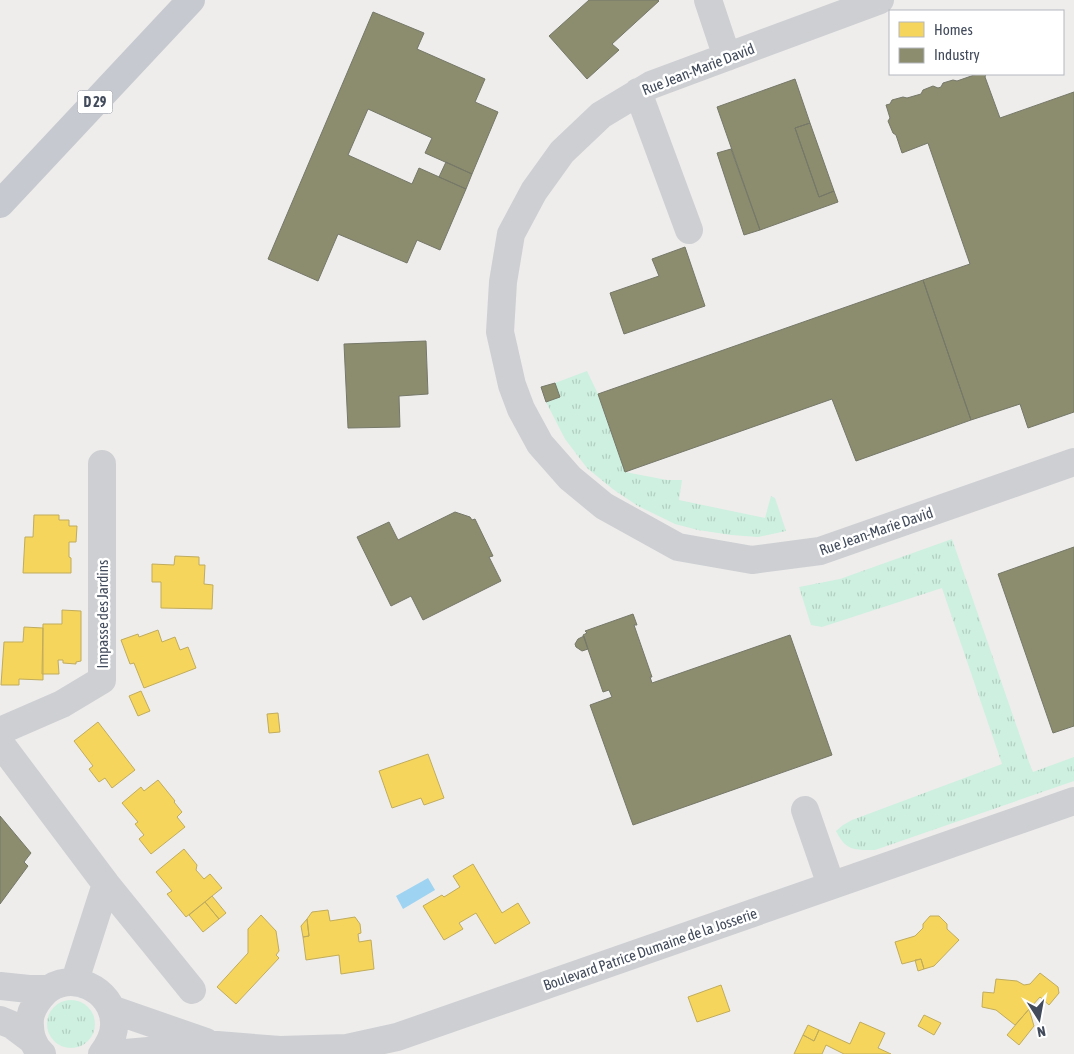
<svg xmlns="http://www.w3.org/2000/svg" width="1074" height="1054" viewBox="0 0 1074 1054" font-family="'Asap Condensed',sans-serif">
  <defs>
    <pattern id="grass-tufts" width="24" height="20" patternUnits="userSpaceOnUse" patternTransform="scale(1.25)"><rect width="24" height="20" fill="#cef0e0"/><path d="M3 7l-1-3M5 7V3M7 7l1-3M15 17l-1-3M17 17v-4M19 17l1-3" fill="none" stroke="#b2cfc2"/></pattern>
  </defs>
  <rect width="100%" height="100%" fill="#eeedec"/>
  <!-- grass -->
  <path fill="url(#grass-tufts)" d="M 587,371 L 598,394 L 625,472 L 667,480 L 682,480 L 679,500 L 765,518 L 771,496 L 775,498 L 786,531 L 758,537 L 731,535 L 698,530 L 675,524 L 638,506 L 614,490 L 587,468 L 565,439 L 546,402 L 560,397 L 555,383 Z
    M 952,539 L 1029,762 L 1033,772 L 1074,757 L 1074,781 L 875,850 C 854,850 846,851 836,831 L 843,825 L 852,820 L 1002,764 L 942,588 L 822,627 L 811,625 L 799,587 L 840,579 Z
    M47 1024a24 24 0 1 1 48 0a24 24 0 1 1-48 0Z"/>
  <!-- water -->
  <path fill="#9ed3f2" d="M 428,878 L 435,890 L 403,909 L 396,896 Z"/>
  <!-- homes -->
  <path fill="#f6d55c" stroke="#c0ac5c" d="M 34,515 L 59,515 L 59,520 L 69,520 L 69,526 L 77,526 L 76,542 L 69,542 L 69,557 L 71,558 L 71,573 L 23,573 L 25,537 L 33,537 Z
    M 175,556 L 199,557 L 199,565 L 205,565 L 204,584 L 213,585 L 212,609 L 161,608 L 161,582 L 152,582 L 152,564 L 174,565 Z
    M 62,610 L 81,611 L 81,661 L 76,662 L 76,664 L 63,663 L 63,660 L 58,660 L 59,674 L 42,674 L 43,624 L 62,624 Z
    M 24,627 L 43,628 L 43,680 L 19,679 L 19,685 L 1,685 L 4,642 L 23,642 Z
    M 158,630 L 162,642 L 175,637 L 180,650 L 188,647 L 196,668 L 144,688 L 134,663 L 130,664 L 121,640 L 138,634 L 139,637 Z
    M 141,691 L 150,711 L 138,716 L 129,696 Z
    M 278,713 L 280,732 L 269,733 L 267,714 Z
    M 98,722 L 135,770 L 112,788 L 105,778 L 99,782 L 89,769 L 93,766 L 74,741 Z
    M 428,754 L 444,798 L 424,805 L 421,798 L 392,808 L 379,771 Z
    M 158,780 L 175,801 L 174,802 L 182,812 L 177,817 L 185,827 L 151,854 L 139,839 L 144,835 L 135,824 L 138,822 L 122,803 L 141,787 L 144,791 Z
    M 184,849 L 197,865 L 196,870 L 204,879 L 210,874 L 222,888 L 186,917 L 167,894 L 172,891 L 156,872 Z
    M 473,864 L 502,913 L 518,903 L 530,923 L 495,944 L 476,913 L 459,923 L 463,929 L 444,940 L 423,906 L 442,895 L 444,897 L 460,887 L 453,876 Z
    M 212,896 L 226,913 L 219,919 L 205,902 Z
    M 205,902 L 219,919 L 203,932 L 189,915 Z
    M 328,910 L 330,921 L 355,917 L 360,924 L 361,933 L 358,934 L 359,942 L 371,940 L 374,969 L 341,974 L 339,955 L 306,960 L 303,937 L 309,936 L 307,919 L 312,912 Z
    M 261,915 L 276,931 L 279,951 L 276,955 L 279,958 L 236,1004 L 217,987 L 248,953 L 248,929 Z
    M 930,916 L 939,916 L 947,924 L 947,929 L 959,940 L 934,966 L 924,969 L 921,959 L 902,964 L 895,942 L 915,936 L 923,928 L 923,924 Z
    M 307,919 L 309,936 L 303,937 L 301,926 Z
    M 921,959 L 924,969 L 918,971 L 915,960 Z
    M 1040,973 L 1058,987 L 1059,993 L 1049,1005 L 1040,997 L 1015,1025 L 996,1010 L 982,1007 L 983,992 L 994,993 L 996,979 L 1017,981 L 1024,985 L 1030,984 Z
    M 721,985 L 730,1011 L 697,1022 L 688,997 Z
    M 1029,1009 L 1034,1026 L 1019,1045 L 1007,1035 Z
    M 924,1015 L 941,1023 L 934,1035 L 918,1026 Z
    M 860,1022 L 885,1033 L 878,1048 L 891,1054 L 844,1054 L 826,1045 L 822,1054 L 794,1054 L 803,1035 L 814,1041 L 819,1030 L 850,1044 Z
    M 808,1025 L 819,1030 L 814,1041 L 803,1035 Z"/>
  <!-- industry -->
  <path fill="#8c8c6e" stroke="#767868" d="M 589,0 L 658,0 L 659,1 L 612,44 L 619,50 L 587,79 L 549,36 Z
    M 373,12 L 424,33 L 417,49 L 485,79 L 475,102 L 498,112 L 472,174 L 425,153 L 432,138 L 368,109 L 348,155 L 412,184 L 419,168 L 466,189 L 440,250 L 417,240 L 407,263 L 338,234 L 318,281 L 268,259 Z
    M 977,74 L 986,74 L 985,77 L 1000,118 L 1074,92 L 1074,412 L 1028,428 L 1020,404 L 971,420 L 923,280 L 970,264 L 928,143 L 902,153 L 896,135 L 893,133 L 888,121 L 890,118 L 886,105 L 890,104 L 892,100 L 903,97 L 907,98 L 921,94 L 923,90 L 933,86 L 938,88 L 941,87 L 943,83 L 953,80 L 957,81 Z
    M 795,79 L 810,123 L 795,128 L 819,197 L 834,191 L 838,202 L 760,230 L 717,107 Z
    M 810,123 L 834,191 L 819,197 L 795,128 Z
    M 731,149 L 760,230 L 744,235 L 717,153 Z
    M 446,162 L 472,174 L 466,189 L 439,177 Z
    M 685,247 L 705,306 L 624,334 L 610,293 L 659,276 L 652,259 Z
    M 923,280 L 971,420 L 856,461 L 832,399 L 625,472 L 598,394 Z
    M 426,341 L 428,394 L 399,396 L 400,427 L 348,428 L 344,344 Z
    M 555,383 L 560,397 L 546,402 L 541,387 Z
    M 455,512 L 470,517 L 472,520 L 475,519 L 493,556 L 489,557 L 501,581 L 423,620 L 411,596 L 391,606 L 357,537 L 389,522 L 398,540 Z
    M 1074,547 L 1074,726 L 1053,733 L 998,574 Z
    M 633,614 L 637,625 L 634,625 L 652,677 L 650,677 L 652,683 L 790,635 L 832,755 L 633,825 L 590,705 L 612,697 L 609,690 L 603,692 L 583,635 L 587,633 L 585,631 Z
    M 584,636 L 588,649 L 582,651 L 576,647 L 575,644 L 578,639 Z
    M 0,816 L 31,853 L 24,862 L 28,866 L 0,904 Z"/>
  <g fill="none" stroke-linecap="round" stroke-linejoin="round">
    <!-- minor -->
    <path stroke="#cdcfd2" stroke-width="28" d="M 708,0 L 727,57
      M 880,0 L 651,85 L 601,115 L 562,152 L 534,191 L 511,234 L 503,282 L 500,332 L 512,385 L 521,409 L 540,444 L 570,478 L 604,506 L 678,547 L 752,560 L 820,551 L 1074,462
      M 638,92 L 689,230
      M 0,731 L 62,704 L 102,680 L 102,464
      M 0,743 L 106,884 L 192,990
      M 805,810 L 831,885
      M 79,983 L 78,971 L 106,884
      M 0,986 L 29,989 L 48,989
      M 111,1009 L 206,1042
      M 0,1020 L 12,1025 L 32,1040
      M 42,1054 C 32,1045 29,1031 30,1018 C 32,1007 37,1000 45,992 C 70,969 113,989 114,1022 C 115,1034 109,1045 102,1054
      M 114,1054 L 217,1045 L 280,1050 L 347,1048 L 397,1037 L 1074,801"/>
    <!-- major -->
    <path stroke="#c6c9cf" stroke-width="28" d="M 0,204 L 191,0"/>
  </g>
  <g text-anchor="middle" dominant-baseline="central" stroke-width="5" stroke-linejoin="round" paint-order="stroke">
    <!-- shield labels -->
    <rect fill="#fff" stroke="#7b818c" stroke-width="1" x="77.5" y="90.5" width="35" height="23" rx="4"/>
    <g font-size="14" font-weight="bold" fill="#424b5b">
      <text x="95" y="102">D 29</text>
    </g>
    <!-- street labels -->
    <g font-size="15" fill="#424b5b" stroke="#fff">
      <text transform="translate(698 69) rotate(-21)">Rue Jean-Marie David</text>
      <text transform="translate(876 531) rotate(-19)">Rue Jean-Marie David</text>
      <text transform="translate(102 614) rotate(-90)">Impasse des Jardins</text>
      <text transform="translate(650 949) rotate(-19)">Boulevard Patrice Dumaine de la Josserie</text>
    </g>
  </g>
  <!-- legend -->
  <rect x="889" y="10" width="175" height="65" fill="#ffffff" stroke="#b3b7bd"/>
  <rect x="899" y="22" width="25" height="15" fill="#f6d55c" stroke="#b3b7bd"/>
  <text x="934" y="35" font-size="15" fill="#424b5b">Homes</text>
  <rect x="899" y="48" width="25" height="15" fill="#8c8c6e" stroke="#b3b7bd"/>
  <text x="934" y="60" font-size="15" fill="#424b5b">Industry</text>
  <!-- north arrow -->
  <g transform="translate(1039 1019) rotate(169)" stroke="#ffffff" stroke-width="4" paint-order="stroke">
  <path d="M0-4L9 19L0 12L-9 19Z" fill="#424b5b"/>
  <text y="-8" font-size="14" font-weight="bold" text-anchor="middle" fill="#424b5b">N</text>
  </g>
</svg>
